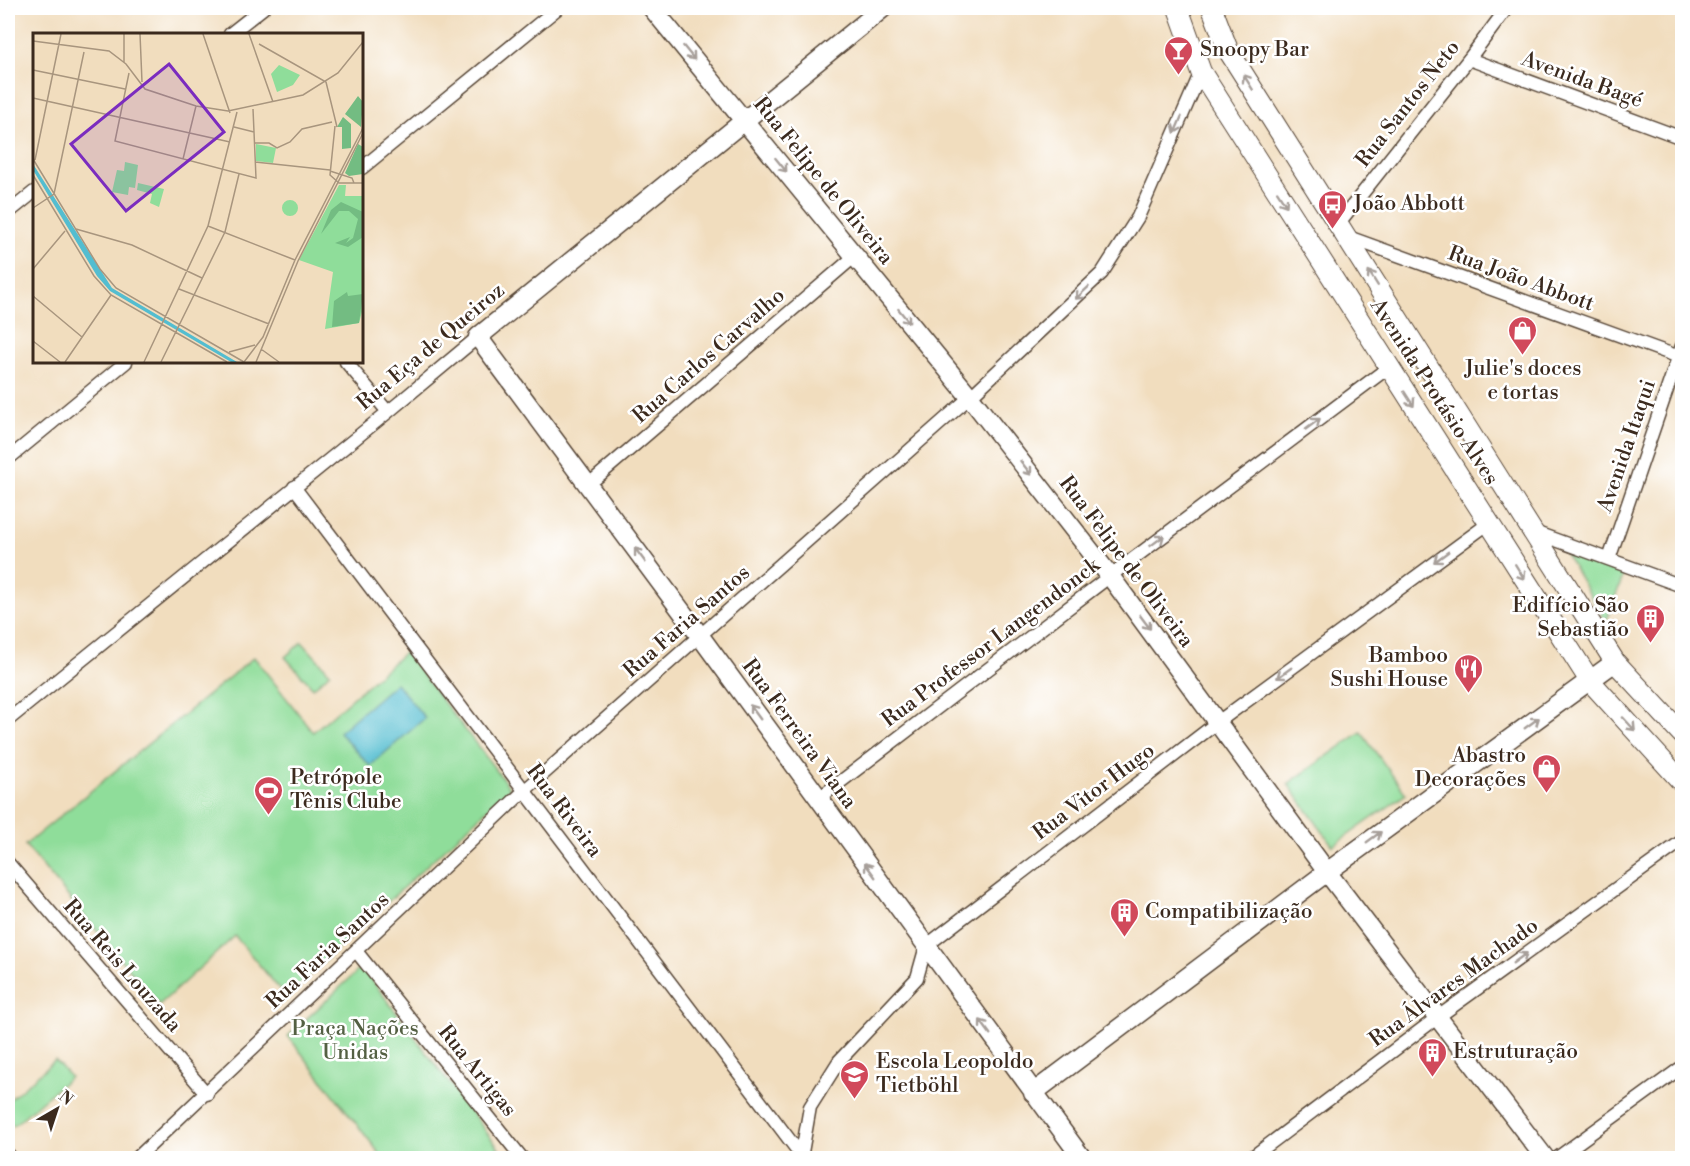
<svg xmlns="http://www.w3.org/2000/svg" width="1690" height="1166" viewBox="0 0 1690 1166" font-family="'Libre Bodoni',serif">
  <rect width="100%" height="100%" fill="#fff"/>
  <filter id="ink" filterUnits="userSpaceOnUse"><feTurbulence type="fractalNoise" baseFrequency=".0167" numOctaves="2"/><feDisplacementMap in="SourceGraphic" scale="12" xChannelSelector="R" yChannelSelector="G"/><feConvolveMatrix kernelMatrix="1 2 1 2 8 2 1 2 1" color-interpolation-filters="sRGB"/></filter>
  <filter id="wash" filterUnits="userSpaceOnUse"><feTurbulence type="fractalNoise" baseFrequency=".008" numOctaves="4" result="noise"/><feDisplacementMap in="SourceGraphic" scale="24" xChannelSelector="R" yChannelSelector="G"/><feGaussianBlur stdDeviation="1.35" result="paint"/><feColorMatrix in="noise" values="0 0 0 0 0 0 0 0 0 0 0 0 0 0 0 0 0 1.4 0 .05"/><feComposite in="paint" operator="in"/></filter>
  <g filter="url(#wash)">
    <rect width="100%" height="100%" fill="#f1ddbe"/>
    <!-- green -->
    <path fill="#8fdd9a" stroke="#65845c" stroke-width="1.5" d="M 1563,550 L 1624,574 L 1606,622 Z
      M 302,642 L 330,673 L 313,688 L 285,657 Z
      M 405,652 L 510,788 L 286,997 L 235,936 L 159,1005 L 25,845 L 254,657 L 313,732 Z
      M 1361,732 L 1406,794 L 1333,846 L 1288,784 Z
      M 362,967 L 506,1158 L 383,1158 L 288,1036 Z
      M 55,1060 L 70,1077 L 13,1126 L 8,1119 L 8,1101 Z"/>
    <!-- water -->
    <path fill="#53bdd0" stroke="#477477" stroke-width="1.5" d="M 396,683 L 425,718 L 370,766 L 339,732 Z"/>
  </g>
  <g filter="url(#ink)">
    <g fill="none" stroke-linecap="round" stroke-linejoin="round">
      <defs>
        <path id="street" d="M 230,34 L 263,8
          M 1469,59 L 1682,138
          M 362,168 L 558,8
          M 8,213 L 34,192
          M 1338,224 L 1469,59 L 1507,8
          M 1348,237 L 1682,358
          M 346,362 L 388,412
          M 8,459 L 126,362
          M 588,485 L 855,256
          M 294,487 L 801,1155
          M 1534,532 L 1682,586
          M 1609,559 L 1682,346
          M 8,720 L 388,412 L 478,337
          M 818,799 L 1110,576 L 1389,367
          M 8,863 L 207,1094
          M 356,951 L 522,1158
          M 8,1154 L 11,1158
          M 137,1158 L 524,791 L 970,397 L 1102,273 L 1138,217 L 1201,72
          M 801,1158 L 810,1107 L 839,1061 L 917,978 L 926,946 L 1218,722 L 1489,523
          M 1251,1158 L 1438,1017 L 1682,841
          M 1557,1158 L 1682,1067"/>
        <path id="secondary" d="M 652,8 L 970,397 L 1110,576 L 1327,872 L 1545,1158
          M 883,8 L 478,337 L 700,636 L 1082,1158
          M 1033,1093 L 1327,872 L 1615,662"/>
        <path id="primary" d="M 1178,8 L 1201,72 L 1590,681 L 1682,782
          M 1212,8 L 1228,50 L 1615,662 L 1682,734"/>
      </defs>
      <!-- street casing -->
      <use href="#street" stroke="#564536" stroke-width="15"/>
      <!-- secondary casing -->
      <use href="#secondary" stroke="#564536" stroke-width="21"/>
      <!-- primary casing -->
      <use href="#primary" stroke="#564536" stroke-width="22"/>
      <!-- street -->
      <use href="#street" stroke="#fff" stroke-width="12"/>
      <!-- secondary -->
      <use href="#secondary" stroke="#fff" stroke-width="18"/>
      <!-- primary -->
      <use href="#primary" stroke="#fff" stroke-width="20"/>
    </g>
    <!-- one-way arrows -->
    <defs><path id="oneway-shaft" d="M-6 0H5M1.5-3L5.5 0L1.5 3" fill="none" stroke-width="1.6" stroke-linecap="round" stroke-linejoin="round" transform="scale(1.5)"/></defs>
    <g stroke="#a79f9a">
      <use href="#oneway-shaft" transform="translate(689 53) rotate(51)"/>
      <use href="#oneway-shaft" transform="translate(1248 82) rotate(-122)"/>
      <use href="#oneway-shaft" transform="translate(1178 125) rotate(113)"/>
      <use href="#oneway-shaft" transform="translate(781 165) rotate(51)"/>
      <use href="#oneway-shaft" transform="translate(1282 199) rotate(57)"/>
      <use href="#oneway-shaft" transform="translate(1373 278) rotate(-122)"/>
      <use href="#oneway-shaft" transform="translate(1082 293) rotate(137)"/>
      <use href="#oneway-shaft" transform="translate(904 316) rotate(51)"/>
      <use href="#oneway-shaft" transform="translate(1409 399) rotate(57)"/>
      <use href="#oneway-shaft" transform="translate(1313 424) rotate(-37)"/>
      <use href="#oneway-shaft" transform="translate(1026 468) rotate(52)"/>
      <use href="#oneway-shaft" transform="translate(1157 541) rotate(-37)"/>
      <use href="#oneway-shaft" transform="translate(640 555) rotate(-127)"/>
      <use href="#oneway-shaft" transform="translate(1441 557) rotate(144)"/>
      <use href="#oneway-shaft" transform="translate(1520 572) rotate(58)"/>
      <use href="#oneway-shaft" transform="translate(1145 622) rotate(53)"/>
      <use href="#oneway-shaft" transform="translate(1284 673) rotate(144)"/>
      <use href="#oneway-shaft" transform="translate(755 712) rotate(-126)"/>
      <use href="#oneway-shaft" transform="translate(1532 723) rotate(-36)"/>
      <use href="#oneway-shaft" transform="translate(1629 724) rotate(47)"/>
      <use href="#oneway-shaft" transform="translate(1374 837) rotate(-36)"/>
      <use href="#oneway-shaft" transform="translate(870 870) rotate(-126)"/>
      <use href="#oneway-shaft" transform="translate(1520 958) rotate(-36)"/>
      <use href="#oneway-shaft" transform="translate(985 1027) rotate(-126)"/>
    </g>
  </g>
  <!-- icons -->
  <defs>
    <symbol id="bar-pin" viewBox="-11 -11 22 30"><path d="M0 17L-7.5 6A9.5 9.5 0 1 1 7.5 6Z" fill="#d1495b" stroke="#fff"/><path d="M-6-5H6L.8 .8V4.5H3.5V6h-7V4.5H-.8V.8Z" fill="#fff"/></symbol>
    <symbol id="bus-pin" viewBox="-11 -11 22 30"><path d="M0 17L-7.5 6A9.5 9.5 0 1 1 7.5 6Z" fill="#d1495b" stroke="#fff"/><path d="M-5-6H5V4H4V6H2V4H-2V6H-4V4H-5ZM-3.5-4V0h7V-4ZM-3.5 1.2v1.5H-2V1.2ZM2 1.2v1.5H3.5V1.2Z" fill="#fff"/></symbol>
    <symbol id="shop-pin" viewBox="-11 -11 22 30"><path d="M0 17L-7.5 6A9.5 9.5 0 1 1 7.5 6Z" fill="#d1495b" stroke="#fff"/><path d="M-5-2.5h2.3a2.7 3.5 0 0 1 5.4 0H5L5.5 6h-11ZM-1.5-2.5h3a1.5 2.3 0 0 0-3 0Z" fill="#fff"/></symbol>
    <symbol id="building-pin" viewBox="-11 -11 22 30"><path d="M0 17L-7.5 6A9.5 9.5 0 1 1 7.5 6Z" fill="#d1495b" stroke="#fff"/><path d="M-4-6H4V6H1V3H-1V6H-4ZM-2.5-4.3h1.7v1.8h-1.7ZM.8-4.3h1.7v1.8H.8ZM-2.5-1h1.7V.8h-1.7ZM.8-1h1.7V.8H.8Z" fill="#fff"/></symbol>
    <symbol id="restaurant-pin" viewBox="-11 -11 22 30"><path d="M0 17L-7.5 6A9.5 9.5 0 1 1 7.5 6Z" fill="#d1495b" stroke="#fff"/><path d="M-5-6h1v4h1v-4h1v4h1v-4h1v5L-1.5 .5V6h-2V.5L-5-1ZM5-6V6H3V1.5H1.5Q1.5-4 5-6Z" fill="#fff"/></symbol>
    <symbol id="stadium-pin" viewBox="-11 -11 22 30"><path d="M0 17L-7.5 6A9.5 9.5 0 1 1 7.5 6Z" fill="#d1495b" stroke="#fff"/><path d="M0-5a6.5 5 0 1 0 0 10a6.5 5 0 1 0 0-10ZM-3.5-1.8h7v3.6h-7Z" fill="#fff"/></symbol>
    <symbol id="school-pin" viewBox="-11 -11 22 30"><path d="M0 17L-7.5 6A9.5 9.5 0 1 1 7.5 6Z" fill="#d1495b" stroke="#fff"/><path d="M0-5L7-2L0 1L-7-2ZM-4 1L0 2.5L4 1V4Q0 6-4 4Z" fill="#fff"/></symbol>
  </defs>
  <g fill-rule="evenodd">
    <use href="#bar-pin" x="1162" y="34" width="33" height="45"/>
    <use href="#bus-pin" x="1316" y="188" width="33" height="45"/>
    <use href="#shop-pin" x="1506" y="314" width="33" height="45"/>
    <use href="#building-pin" x="1634" y="602" width="33" height="45"/>
    <use href="#restaurant-pin" x="1452" y="652" width="33" height="45"/>
    <use href="#shop-pin" x="1530" y="752" width="33" height="45"/>
    <use href="#stadium-pin" x="252" y="774" width="33" height="45"/>
    <use href="#building-pin" x="1108" y="896" width="33" height="45"/>
    <use href="#building-pin" x="1416" y="1036" width="33" height="45"/>
    <use href="#school-pin" x="838" y="1058" width="33" height="45"/>
  </g>
  <g text-anchor="middle" dominant-baseline="central" stroke-width="5" stroke-linejoin="round" paint-order="stroke">
    <!-- poi labels -->
    <g font-size="21" fill="#3b2a1e" stroke="#fff" text-anchor="start">
      <text x="1200" y="50">Snoopy Bar</text>
      <text x="1353" y="204">João Abbott</text>
      <text x="1523" y="369" text-anchor="middle">Julie's doces<tspan x="1523" dy="24">e tortas</tspan></text>
      <text x="1629" y="606" text-anchor="end">Edifício São<tspan x="1629" dy="24">Sebastião</tspan></text>
      <text x="1448" y="656" text-anchor="end">Bamboo<tspan x="1448" dy="24">Sushi House</tspan></text>
      <text x="1526" y="756" text-anchor="end">Abastro<tspan x="1526" dy="24">Decorações</tspan></text>
      <text x="290" y="778">Petrópole<tspan x="290" dy="24">Tênis Clube</tspan></text>
      <text x="1145" y="912">Compatibilização</text>
      <text x="1453" y="1052">Estruturação</text>
      <text x="876" y="1062">Escola Leopoldo<tspan x="876" dy="24">Tietböhl</tspan></text>
    </g>
    <!-- street labels -->
    <g font-size="21" fill="#3b2a1e" stroke="#fff">
      <text transform="translate(1582 80) rotate(20)">Avenida Bagé</text>
      <text transform="translate(1408 104) rotate(-52)">Rua Santos Neto</text>
      <text transform="translate(823 181) rotate(51)">Rua Felipe de Oliveira</text>
      <text transform="translate(1521 279) rotate(20)">Rua João Abbott</text>
      <text transform="translate(431 347) rotate(-40)">Rua Eça de Queiroz</text>
      <text transform="translate(709 356) rotate(-41)">Rua Carlos Carvalho</text>
      <text transform="translate(1434 392) rotate(57)">Avenida Protásio Alves</text>
      <text transform="translate(1627 446) rotate(-71)">Avenida Itaqui</text>
      <text transform="translate(1126 562) rotate(53)">Rua Felipe de Oliveira</text>
      <text transform="translate(687 622) rotate(-41)">Rua Faria Santos</text>
      <text transform="translate(991 643) rotate(-37)">Rua Professor Langendonck</text>
      <text transform="translate(799 734) rotate(54)">Rua Ferreira Viana</text>
      <text transform="translate(1094 792) rotate(-37)">Rua Vitor Hugo</text>
      <text transform="translate(564 811) rotate(53)">Rua Riveira</text>
      <text transform="translate(328 951) rotate(-43)">Rua Faria Santos</text>
      <text transform="translate(122 966) rotate(49)">Rua Reis Louzada</text>
      <text transform="translate(1454 983) rotate(-36)">Rua Álvares Machado</text>
      <text transform="translate(477 1071) rotate(51)">Rua Artigas</text>
    </g>
    <!-- park labels -->
    <g font-size="21" fill="#546043" stroke="#fff">
      <text x="355" y="1029">Praça Nações<tspan x="355" dy="24">Unidas</tspan></text>
    </g>
  </g>
  <!-- overview -->
  <g transform="translate(33 33)">
    <rect width="330" height="330" fill="#f1ddbe"/>
    <path d="M 246,32 L 267,42 L 260,52 L 244,59 L 238,41 ZM 223,111 L 243,115 L 240,130 L 223,128 ZM 92,129 L 105,132 L 102,155 L 96,154 L 95,162 L 79,159 L 84,137 L 91,138 ZM 105,150 L 131,156 L 126,174 L 117,170 L 119,161 L 104,157 ZM 306,152 L 313,152 L 312,163 L 330,163 L 330,275 L 326,290 L 292,296 L 300,239 L 266,227 ZM249 175a8 8 0 1 1 16 0a8 8 0 1 1-16 0Z" fill="#8fdd9a"/>
    <path d="M 325,63 L 330,69 L 328,94 L 312,81 ZM 310,84 L 318,91 L 318,115 L 309,116 L 309,94 L 304,94 ZM 325,111 L 330,114 L 330,141 L 316,143 L 312,140 ZM 308,169 L 330,179 L 330,204 L 315,214 L 302,210 L 317,204 L 313,210 L 320,205 L 325,186 L 316,178 L 306,178 L 288,201 L 298,177 ZM 314,259 L 315,263 L 330,261 L 326,290 L 299,294 L 301,268 Z" fill="#73bc82"/>
    <path d="M 0,131 L 79,255 L 204,329 L 198,329 L 77,258 L 64,243 L 0,137 Z" fill="#53bdd0"/>
    <path fill="none" stroke="#a8957e" stroke-width="1.5" d="M 107,1 L 109,49M 170,1 L 197,80M 216,1 L 240,69M 0,8 L 76,18 L 93,31 L 112,56 L 163,73 L 195,78 L 270,62 L 305,40 L 330,9M 226,11 L 293,49 L 304,94M 91,29 L 91,1M 0,37 L 92,56M 96,40 L 82,108 L 223,145 L 220,76M 0,65 L 197,109M 302,93 L 297,142 L 306,150 L 330,150M 201,94 L 221,99M 222,110 L 236,110 L 244,115 L 257,109 L 269,96 L 299,89M 0,126 L 67,236 L 83,255 L 211,329M 150,126 L 163,73M 2,127 L 28,1M 222,129 L 297,137M 297,138 L 319,145 L 321,150M 0,142 L 61,243 L 78,262 L 194,329M 0,175 L 21,161 L 51,19M 175,193 L 204,79M 43,196 L 99,212 L 169,245M 192,199 L 206,141M 0,236 L 32,198M 146,256 L 236,291M 0,263 L 49,304M 0,308 L 27,329M 228,316 L 246,329M 196,319 L 222,312M 32,329 L 78,262M 111,329 L 175,193 L 262,227M 128,329 L 192,199M 211,329 L 230,304 L 262,227 L 330,95M 223,329 L 265,228 L 330,100"/>
    <path fill="#7b2cbf" fill-opacity="0.15" stroke="#7b2cbf" stroke-width="3" d="M 136,31 L 191,99 L 93,178 L 38,111 Z"/>
    <rect width="330" height="330" fill="none" stroke="#3b2a1e" stroke-width="3"/>
  </g>
  <!-- margin -->
  <rect width="1690" height="1166" fill="none" stroke="#fff" stroke-width="30"/>
  <!-- north arrow -->
  <g transform="translate(57 1109) rotate(39)" stroke="#ffffff" stroke-width="4.5" paint-order="stroke">
  <path d="M0-4.5L10 22L0 15L-10 22Z" fill="#3b2a1e"/>
  <text y="-9" font-size="16" font-weight="bold" text-anchor="middle" fill="#3b2a1e">N</text>
  </g>
</svg>
